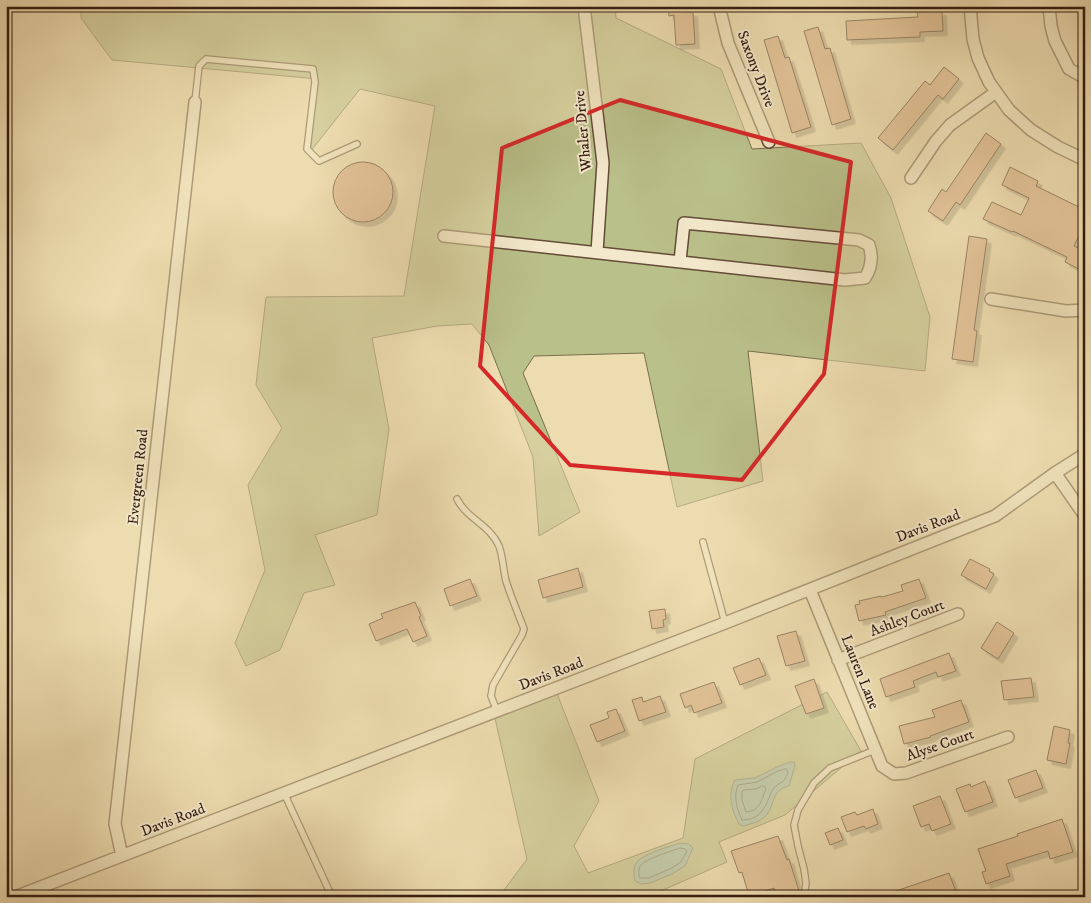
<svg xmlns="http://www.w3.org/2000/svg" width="1091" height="903" viewBox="0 0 1091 903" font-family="'IM FELL DW Pica',serif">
  <defs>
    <filter id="shadow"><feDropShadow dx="4.5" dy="4.5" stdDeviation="0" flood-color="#0004"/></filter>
  </defs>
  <rect width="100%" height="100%" fill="#eddcaf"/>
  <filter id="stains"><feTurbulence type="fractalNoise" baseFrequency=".004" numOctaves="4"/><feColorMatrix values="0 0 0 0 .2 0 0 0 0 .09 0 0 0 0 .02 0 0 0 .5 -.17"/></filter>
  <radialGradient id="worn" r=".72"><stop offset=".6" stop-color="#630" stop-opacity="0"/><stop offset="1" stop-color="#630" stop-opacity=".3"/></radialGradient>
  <!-- green -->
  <path fill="#bac08a" stroke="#786e4d" d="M 81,6 L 615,6 L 616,18 L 721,69 L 752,149 L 861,143 L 891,198 L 930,317 L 925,371 L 748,351 L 763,481 L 677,507 L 644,353 L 534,356 L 523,373 L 580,512 L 539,536 L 533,457 L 489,345 L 472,324 L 437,326 L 372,338 L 389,429 L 377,515 L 315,535 L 335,585 L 304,593 L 280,650 L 246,666 L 235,643 L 265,570 L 248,485 L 282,428 L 256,385 L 266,297 L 404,296 L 435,106 L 360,89 L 310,152 L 318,79 L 112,60 L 81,18 Z
    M 556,691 L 599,801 L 574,846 L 588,873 L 683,838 L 695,759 L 827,692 L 861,751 L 785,815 L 719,842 L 727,862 L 647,897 L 499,897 L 527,859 L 494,714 Z"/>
  <!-- water -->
  <path fill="#99bcab" stroke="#717c6d" d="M 790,762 L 794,762 L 795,766 L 789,786 C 769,790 776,810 762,819 C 757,823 749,824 743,826 L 739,824 C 732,811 727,794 735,780 L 755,778 L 777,767 Z
    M 680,843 L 689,844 L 693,848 L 685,866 L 672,874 L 650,883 L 641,884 L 635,881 C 633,874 633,864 639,860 C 649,852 668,847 680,843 Z"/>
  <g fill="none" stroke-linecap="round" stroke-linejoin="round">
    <!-- shore -->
    <path stroke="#676c5e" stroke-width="1" d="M 786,769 L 788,772 C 784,785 781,780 773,789 C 771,792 770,796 768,800 C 763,812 757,820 742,820 C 737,809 733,797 738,785 L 757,782 L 778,771 Z
      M 763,786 L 765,787 L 766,789 C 761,801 760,811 746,812 L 742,800 L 742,791 L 744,790 L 756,789 Z
      M 680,848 L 685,849 L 687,851 L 681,862 L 670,869 L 649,878 L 641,878 L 639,877 C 639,873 638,869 641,865 C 646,859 671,851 680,848 Z"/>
  </g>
  <!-- building -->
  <path fill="#d8a77c" stroke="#351c10" filter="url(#shadow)" d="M 668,6 L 687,6 L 687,12 L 693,12 L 695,44 L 676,45 L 674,15 L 669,16 Z
    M 942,11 L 943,31 L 920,32 L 920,37 L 847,40 L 846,21 L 918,17 L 917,12 Z
    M 818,27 L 825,49 L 830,48 L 851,119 L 832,125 L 804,31 Z
    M 778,36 L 785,58 L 789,57 L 811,127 L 792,133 L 764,40 Z
    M 944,67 L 959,79 L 943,99 L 938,95 L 893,150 L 878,138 L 925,81 L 930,85 Z
    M 986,133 L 1001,144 L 960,205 L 956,202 L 943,221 L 928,211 L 942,189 L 946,192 Z
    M333 192a30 30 0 1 1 60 0a30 30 0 1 1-60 0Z
    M 1010,167 L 1038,181 L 1036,186 L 1085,210 L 1085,230 L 1082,229 L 1074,246 L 1085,251 L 1085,272 L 1065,262 L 1067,257 L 1013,231 L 1012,232 L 983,219 L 992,202 L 1021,215 L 1029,198 L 1002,185 Z
    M 969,236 L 987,239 L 974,330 L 977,331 L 973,362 L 952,359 Z
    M 970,559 L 990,569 L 989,571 L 994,574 L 986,589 L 961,575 Z
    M 578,568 L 583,587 L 543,598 L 538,580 Z
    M 470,579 L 477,596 L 450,606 L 444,589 Z
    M 919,579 L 926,598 L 885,612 L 886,615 L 859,621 L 855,605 L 860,604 L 859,601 L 881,596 L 882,597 L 903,591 L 901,585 Z
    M 415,602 L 421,616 L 419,617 L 427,636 L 413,642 L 407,629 L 376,641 L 369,624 L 383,618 L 381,614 Z
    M 665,609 L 666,619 L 663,620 L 664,627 L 652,629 L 649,611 Z
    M 997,622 L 1014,633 L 998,659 L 981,648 Z
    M 796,631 L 805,661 L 786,666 L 777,636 Z
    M 949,653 L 956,671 L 938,677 L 936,672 L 913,681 L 915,687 L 886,697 L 880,679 Z
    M 759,658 L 766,675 L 740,685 L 733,668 Z
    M 1031,678 L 1034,697 L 1004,700 L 1001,681 Z
    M 814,679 L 824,708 L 806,714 L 795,686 Z
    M 714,682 L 722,703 L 694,713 L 691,705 L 685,708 L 680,694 Z
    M 660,696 L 666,712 L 639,721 L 632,700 L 642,697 L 643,702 Z
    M 961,700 L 969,722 L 930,736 L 931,737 L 904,744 L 899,726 L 935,717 L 932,710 Z
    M 616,709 L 625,731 L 597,742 L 590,725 L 609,718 L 607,712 Z
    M 1054,726 L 1070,730 L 1068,743 L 1070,743 L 1066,764 L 1047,760 Z
    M 1036,770 L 1043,788 L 1015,798 L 1008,780 Z
    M 985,781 L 993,802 L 965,812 L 956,789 L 970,784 L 971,787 Z
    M 940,796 L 951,824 L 932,831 L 929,824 L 921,827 L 913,806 Z
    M 873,809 L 878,824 L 866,829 L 864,826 L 847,832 L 841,817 L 855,812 L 857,815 Z
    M 1062,819 L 1073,852 L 1050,859 L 1048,851 L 1006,864 L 1010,876 L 986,884 L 982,872 L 986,871 L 978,849 L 1018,836 L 1017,834 Z
    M 838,828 L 843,840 L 830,845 L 825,833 Z
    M 778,836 L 787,860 L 789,859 L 799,891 L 777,897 L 774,888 L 749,896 L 742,872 L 739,873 L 731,851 Z
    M 949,873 L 958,897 L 884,897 L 884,895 Z"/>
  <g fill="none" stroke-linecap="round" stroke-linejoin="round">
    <defs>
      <path id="lane" d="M 195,102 L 199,66 L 206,59 L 313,69 L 315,82 L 307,149 L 319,161 L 357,144
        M 457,499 C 467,519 490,525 499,546 C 503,557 503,569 506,581 C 511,597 518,613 524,629 L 522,635 L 493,685 L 491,696 L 497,711
        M 703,542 L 725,623
        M 284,793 L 332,897
        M 801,897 L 805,891 L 806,883 L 804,869 L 798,846 L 794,825 L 798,810 L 814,783 L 830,768 L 875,750"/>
      <path id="street" d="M 584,6 L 603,163 L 597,252
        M 719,6 L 728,43 L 769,142
        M 970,6 L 973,39 L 978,58 L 989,82 L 1009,110 L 1031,130 L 1058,147 L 1085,160
        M 1049,6 L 1051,26 L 1055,41 L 1069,69 L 1085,78
        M 911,178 L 936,141 L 950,125 L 996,92
        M 444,236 L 845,280 L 865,278 C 872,267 873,257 869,245 L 859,240 L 684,223 L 680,261
        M 991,299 L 1066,311 L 1085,310
        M 1055,473 L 1085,516
        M 810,590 L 882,766 L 894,774 L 906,773 L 1008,737
        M 838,660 L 958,614
        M 122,856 L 115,824 L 195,102
        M 15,897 L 725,623 L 995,516 L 1055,473 L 1085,454"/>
    </defs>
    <!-- lane casing -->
    <use href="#lane" stroke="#634c38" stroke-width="8"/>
    <!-- street casing -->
    <use href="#street" stroke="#634c38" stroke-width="14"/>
    <!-- lane -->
    <use href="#lane" stroke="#f3e8cb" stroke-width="5.5"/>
    <!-- street -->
    <use href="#street" stroke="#f3e8cb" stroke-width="11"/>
  </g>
  <!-- marked area -->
  <path d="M0 0H1091V903H0ZM 620,100 L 851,162 L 824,374 L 742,480 L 570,465 L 480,366 L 502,148 Z" fill="#eddcaf" fill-opacity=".55" fill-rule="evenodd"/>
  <path fill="none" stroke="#d62828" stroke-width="4" stroke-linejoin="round" d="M 620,100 L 851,162 L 824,374 L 742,480 L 570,465 L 480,366 L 502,148 Z"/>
  <g text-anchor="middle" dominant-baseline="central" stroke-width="4" stroke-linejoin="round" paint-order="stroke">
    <!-- street labels -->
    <g font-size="15" fill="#351c10" stroke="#f3e8cb">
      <text transform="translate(756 69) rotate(69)">Saxony Drive</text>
      <text transform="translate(583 131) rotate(-95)">Whaler Drive</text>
      <text transform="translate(138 477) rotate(-84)">Evergreen Road</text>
      <text transform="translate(928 526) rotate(-21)">Davis Road</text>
      <text transform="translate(907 618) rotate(-21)">Ashley Court</text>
      <text transform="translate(860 672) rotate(68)">Lauren Lane</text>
      <text transform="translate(551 674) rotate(-21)">Davis Road</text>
      <text transform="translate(940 745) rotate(-19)">Alyse Court</text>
      <text transform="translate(173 820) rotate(-21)">Davis Road</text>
    </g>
  </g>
  <!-- margin -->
  <rect width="1091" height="903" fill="none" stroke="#eddcaf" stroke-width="25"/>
  <rect x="8" y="8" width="1076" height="888" fill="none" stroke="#351c10" stroke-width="2.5"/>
  <rect x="12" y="12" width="1066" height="878" fill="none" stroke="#351c10"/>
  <rect width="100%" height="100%" filter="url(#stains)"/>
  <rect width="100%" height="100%" fill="url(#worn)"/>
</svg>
